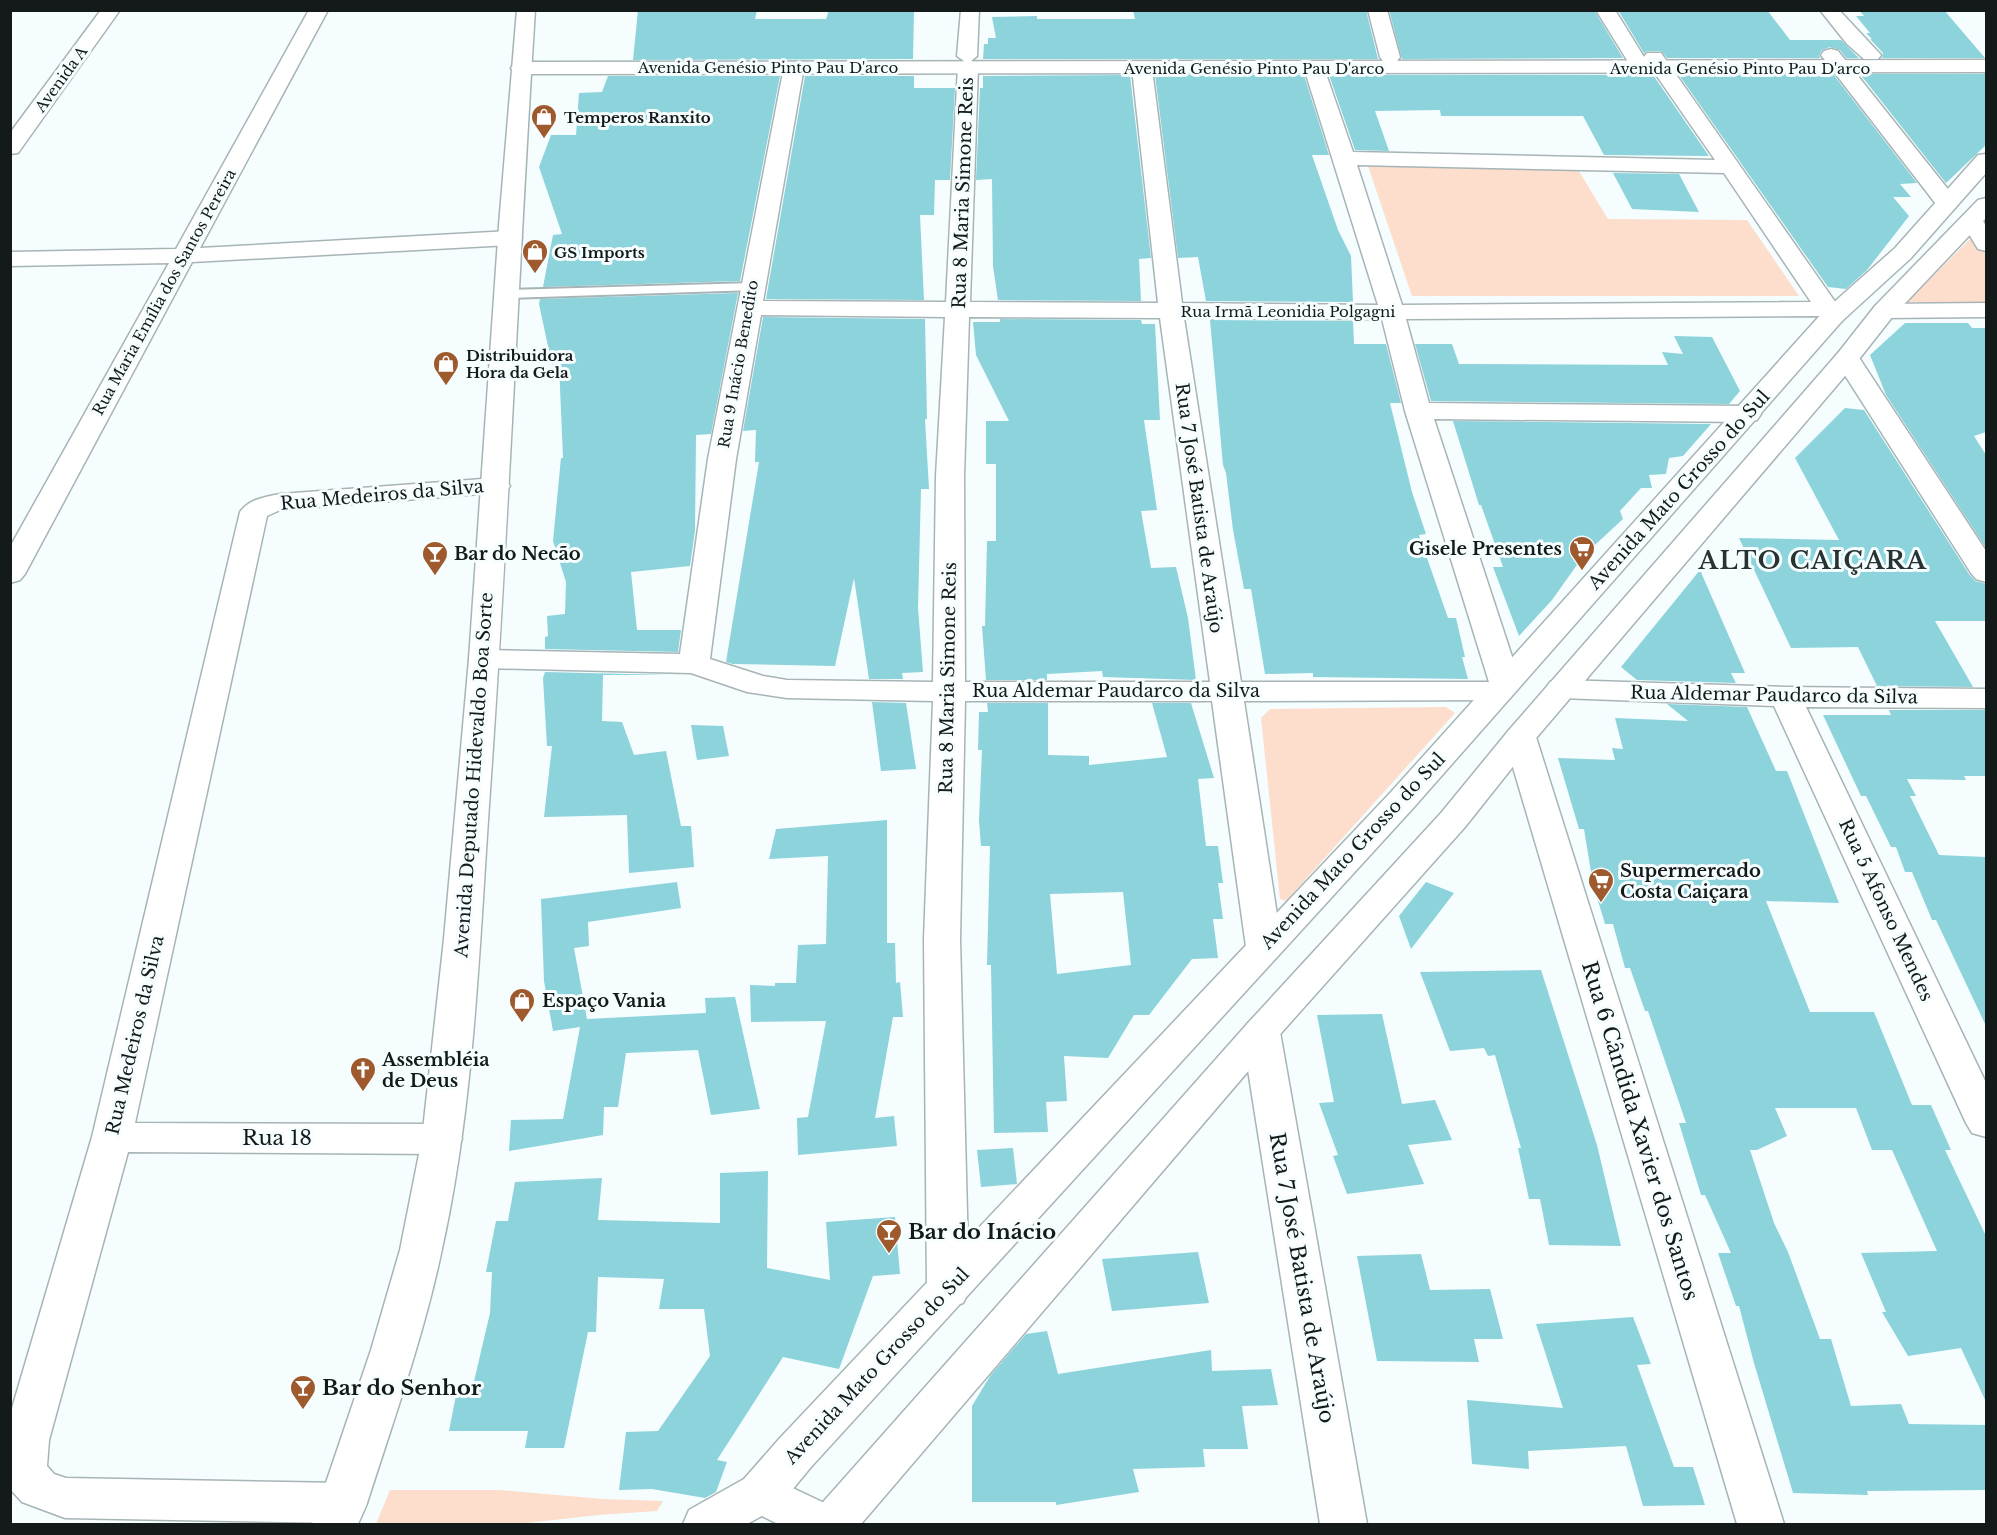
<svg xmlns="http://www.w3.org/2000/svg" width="1997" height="1535" viewBox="0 0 1997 1535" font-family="'Libre Baskerville',serif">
  <rect width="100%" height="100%" fill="#f5fdfe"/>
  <!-- green -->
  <path fill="#fdddcc" d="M 1367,163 L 1574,163 L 1608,219 L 1747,220 L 1799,296 L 1412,296 Z
    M 1972,237 L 1986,255 L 1986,302 L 1907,302 Z
    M 1446,707 L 1455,713 L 1286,901 L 1280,899 L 1261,718 L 1270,709 Z
    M 390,1490 L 499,1490 L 603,1499 L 663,1501 L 657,1511 L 599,1515 L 517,1524 L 376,1524 Z"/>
  <!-- building -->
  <path fill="#8cd3dc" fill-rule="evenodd" d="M 638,10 L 757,10 L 755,19 L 826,19 L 829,10 L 914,10 L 913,59 L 633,60 Z
    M 1133,10 L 1366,10 L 1378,59 L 983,59 L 984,44 L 988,44 L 988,38 L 996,38 L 992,17 L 1037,16 L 1037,19 L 1135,19 Z
    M 1389,10 L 1594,10 L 1623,58 L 1402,59 Z
    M 1618,10 L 1767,10 L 1790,40 L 1841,40 L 1859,58 L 1846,58 L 1840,50 L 1830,47 L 1822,50 L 1819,55 L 1820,58 L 1667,58 L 1661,51 L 1647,51 L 1644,53 Z
    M 1859,10 L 1944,10 L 1985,58 L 1882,58 L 1883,53 L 1870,39 L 1872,39 L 1866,33 L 1870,33 L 1856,16 L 1864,16 Z
    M 1833,74 L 1917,183 L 1900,184 L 1911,197 L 1893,197 L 1909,216 L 1867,270 L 1846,289 L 1828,287 L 1679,75 Z
    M 1860,74 L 1986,74 L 1986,145 L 1946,183 Z
    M 1130,75 L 1151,258 L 1139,259 L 1141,301 L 998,300 L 993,266 L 992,179 L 976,180 L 980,88 L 983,88 L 983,76 Z
    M 1155,75 L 1304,75 L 1329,155 L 1312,155 L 1338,230 L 1351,256 L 1353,302 L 1206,301 L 1198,257 L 1178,258 Z
    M 1329,75 L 1653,75 L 1709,156 L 1604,155 L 1583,116 L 1441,116 L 1440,110 L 1375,111 L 1389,151 L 1355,150 Z
    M 608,76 L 780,76 L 740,281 L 543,287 L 553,235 L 562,234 L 539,167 L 551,135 L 576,135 L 579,93 L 602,92 Z
    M 805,76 L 914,76 L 914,88 L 955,88 L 950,180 L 935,180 L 934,215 L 920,215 L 924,300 L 766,299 Z
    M 1613,173 L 1679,174 L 1699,212 L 1632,209 Z
    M 738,293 L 711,434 L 696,435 L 695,531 L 690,566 L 631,572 L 637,630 L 681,630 L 678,652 L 545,649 L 545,637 L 548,636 L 547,616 L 565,614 L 566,582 L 553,541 L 561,458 L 563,458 L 559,364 L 552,365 L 539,304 L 540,299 Z
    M 763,317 L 925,319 L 927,419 L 925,419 L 929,489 L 921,489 L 918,608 L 923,672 L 902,673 L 903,679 L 869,679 L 854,578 L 835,666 L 733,664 L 726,662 L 759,462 L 755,462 L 756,430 L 743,431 Z
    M 1000,319 L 1141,320 L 1142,324 L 1155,324 L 1160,420 L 1144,420 L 1157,510 L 1141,511 L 1151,568 L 1176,567 L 1188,618 L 1196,680 L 1103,677 L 1102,671 L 1047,674 L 1047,680 L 986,680 L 982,626 L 985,626 L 987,541 L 996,541 L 996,464 L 986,464 L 986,421 L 1009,421 L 976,355 L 973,322 L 1000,322 Z
    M 1210,320 L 1353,321 L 1354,344 L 1386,344 L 1401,403 L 1390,403 L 1412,492 L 1426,534 L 1419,535 L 1448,618 L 1456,618 L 1465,657 L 1462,657 L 1468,679 L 1313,677 L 1313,673 L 1265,674 L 1251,589 L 1244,589 L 1233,530 L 1226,473 L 1223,465 Z
    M 1905,323 L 1968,323 L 1972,328 L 1986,328 L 1986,432 L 1974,436 L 1986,455 L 1986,548 L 1886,395 L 1870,355 Z
    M 1674,336 L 1712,337 L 1740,391 L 1729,404 L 1431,401 L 1415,344 L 1452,344 L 1459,364 L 1668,365 L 1662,352 L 1683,354 Z
    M 1845,408 L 1864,410 L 1969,574 L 1975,581 L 1986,584 L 1986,621 L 1935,621 L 1973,687 L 1877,686 L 1858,647 L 1791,648 L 1739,538 L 1839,540 L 1795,458 Z
    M 1453,421 L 1711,424 L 1683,456 L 1669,458 L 1666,474 L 1649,475 L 1652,488 L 1641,488 L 1620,511 L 1623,519 L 1584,555 L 1552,600 L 1519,636 L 1493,567 L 1503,567 L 1481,505 L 1479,505 Z
    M 1700,570 L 1745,673 L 1731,673 L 1736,683 L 1637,680 L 1621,667 Z
    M 545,672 L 669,675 L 603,675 L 602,721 L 622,722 L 634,755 L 666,751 L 681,826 L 691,826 L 694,867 L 629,873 L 627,815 L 544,817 L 552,746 L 547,746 L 543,678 Z
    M 872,702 L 906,703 L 916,769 L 881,771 Z
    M 987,703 L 1048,703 L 1048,755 L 1089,756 L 1089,765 L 1167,757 L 1152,703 L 1191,703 L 1214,778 L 1198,779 L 1206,846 L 1218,846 L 1223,883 L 1218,883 L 1223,919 L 1213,919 L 1218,958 L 1192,959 L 1149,1015 L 1134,1015 L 1108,1058 L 1064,1056 L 1067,1101 L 1046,1102 L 1048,1132 L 994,1133 L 991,965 L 987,965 L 990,846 L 981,846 L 979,820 L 982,750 L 978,750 L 979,712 L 988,712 ZM 1123,892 L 1131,965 L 1057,974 L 1050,894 Z
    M 1667,704 L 1747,707 L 1776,771 L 1787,771 L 1839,903 L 1766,901 L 1810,1012 L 1874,1012 L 1912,1105 L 1931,1105 L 1951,1150 L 1945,1150 L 1986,1236 L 1986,1402 L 1961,1348 L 1908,1356 L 1882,1312 L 1886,1312 L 1861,1253 L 1937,1251 L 1892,1150 L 1872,1150 L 1856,1108 L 1775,1108 L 1787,1136 L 1757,1150 L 1750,1150 L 1774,1223 L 1788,1252 L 1820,1339 L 1831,1339 L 1851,1406 L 1901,1404 L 1909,1424 L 1986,1425 L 1986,1490 L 1867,1491 L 1868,1495 L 1793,1493 L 1754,1363 L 1739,1306 L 1736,1306 L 1718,1253 L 1731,1253 L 1705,1195 L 1701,1195 L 1679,1123 L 1686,1123 L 1648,1011 L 1645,1011 L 1630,968 L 1625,968 L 1613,924 L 1605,924 L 1593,884 L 1584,829 L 1579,829 L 1558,758 L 1615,760 L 1612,748 L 1623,749 L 1615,718 L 1688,721 Z
    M 1889,710 L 1986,710 L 1986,776 L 1964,776 L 1966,780 L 1907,779 L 1916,796 L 1910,796 L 1939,855 L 1986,857 L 1986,1026 L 1936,920 L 1932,920 L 1912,872 L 1905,872 L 1896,847 L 1891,847 L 1866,796 L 1861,796 L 1823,715 L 1891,715 Z
    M 691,725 L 723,726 L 729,756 L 697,760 Z
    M 887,820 L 887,943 L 895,943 L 896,983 L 900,982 L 903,1017 L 893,1017 L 875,1118 L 894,1116 L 897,1146 L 798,1155 L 797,1118 L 808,1117 L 826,1021 L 751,1022 L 750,985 L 775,986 L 775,983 L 796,983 L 798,945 L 826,944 L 828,856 L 769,859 L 776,829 Z
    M 677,882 L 681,908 L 588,922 L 589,946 L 574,948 L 587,1019 L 706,1013 L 705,998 L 735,997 L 760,1109 L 711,1115 L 698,1050 L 626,1053 L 618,1107 L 604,1107 L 603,1135 L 509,1151 L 511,1120 L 563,1119 L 580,1027 L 553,1031 L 544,981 L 541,899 Z
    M 1426,882 L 1454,893 L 1411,949 L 1399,916 Z
    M 1541,970 L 1597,1145 L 1621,1246 L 1549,1245 L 1540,1199 L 1529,1199 L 1518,1148 L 1521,1148 L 1495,1055 L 1488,1056 L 1484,1048 L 1450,1051 L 1420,972 Z
    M 1382,1014 L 1402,1104 L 1435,1100 L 1452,1140 L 1408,1145 L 1424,1184 L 1347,1194 L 1333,1156 L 1338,1155 L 1319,1103 L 1334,1102 L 1317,1015 Z
    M 1013,1148 L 1017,1184 L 981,1187 L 977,1150 Z
    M 768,1171 L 767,1268 L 830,1280 L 826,1222 L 895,1217 L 900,1274 L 873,1276 L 839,1369 L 783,1357 L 717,1460 L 727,1462 L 716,1492 L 705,1498 L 652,1489 L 619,1490 L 626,1432 L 658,1431 L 710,1356 L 704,1309 L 659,1309 L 664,1279 L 598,1277 L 596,1332 L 588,1332 L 564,1448 L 525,1448 L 528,1431 L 449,1431 L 457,1390 L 472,1390 L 490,1313 L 492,1272 L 486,1272 L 496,1221 L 508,1221 L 515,1182 L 602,1178 L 598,1220 L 720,1223 L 720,1173 Z
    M 1198,1252 L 1209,1303 L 1112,1311 L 1102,1259 Z
    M 1421,1254 L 1430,1290 L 1490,1289 L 1503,1339 L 1474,1339 L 1479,1362 L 1377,1361 L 1357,1256 Z
    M 1633,1317 L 1651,1364 L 1637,1365 L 1674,1467 L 1693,1467 L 1705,1505 L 1643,1506 L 1626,1446 L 1528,1451 L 1529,1469 L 1472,1464 L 1467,1400 L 1563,1408 L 1536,1324 Z
    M 1047,1331 L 1058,1374 L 1211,1350 L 1212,1371 L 1271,1369 L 1278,1405 L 1242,1406 L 1248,1449 L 1203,1449 L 1205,1467 L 1133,1469 L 1139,1492 L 1056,1505 L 1056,1502 L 972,1502 L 972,1406 L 990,1376 L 1026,1334 Z"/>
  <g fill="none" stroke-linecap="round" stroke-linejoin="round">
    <defs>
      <path id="service" d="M 752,283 L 758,287 L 756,290 L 507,298 L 501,294 L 507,290 Z"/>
      <path id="minor" d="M 101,10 L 120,10 L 18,153 L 10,154 L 10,133 Z
        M 309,10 L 328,10 L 200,248 L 510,231 L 518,233 L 522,238 L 518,243 L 510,245 L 192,262 L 25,574 L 20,580 L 10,583 L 10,547 L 169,263 L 10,266 L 10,252 L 176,249 Z
        M 961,10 L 979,10 L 977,56 L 971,61 L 978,66 L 970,302 L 1158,303 L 1132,69 L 1135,65 L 1149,65 L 1152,69 L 1182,303 L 1378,305 L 1304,68 L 1307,64 L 1321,64 L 1324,68 L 1353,152 L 1715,160 L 1645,59 L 1652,69 L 1649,73 L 1635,73 L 1596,10 L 1615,10 L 1644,57 L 1647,53 L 1661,53 L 1845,316 L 1842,321 L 1833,323 L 1824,321 L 1821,316 L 1406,319 L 1429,403 L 1748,406 L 1757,408 L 1761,414 L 1757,420 L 1748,422 L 1434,419 L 1521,684 L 1510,698 L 1499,700 L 1244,701 L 1282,947 L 1277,956 L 1264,959 L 1251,956 L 1246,947 L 1212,701 L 965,701 L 960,939 L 969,1291 L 963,1303 L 948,1308 L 933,1303 L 927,1291 L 924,939 L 933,701 L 787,698 L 747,692 L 691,673 L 484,668 L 473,666 L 469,659 L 473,652 L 484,650 L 680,654 L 708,459 L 784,67 L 787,63 L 801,63 L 804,67 L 763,301 L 946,302 L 958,66 L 964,61 L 957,56 ZM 1357,165 L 1724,173 L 1811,302 L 1402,305 ZM 761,315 L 945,317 L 936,476 L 933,682 L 787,680 L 763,676 L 710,659 L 736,459 ZM 969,317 L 1160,318 L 1210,682 L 965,682 L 964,476 ZM 1184,318 L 1382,319 L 1405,411 L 1489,682 L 1241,682 Z
        M 1368,10 L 1387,10 L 1400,57 L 1397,61 L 1383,61 L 1380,57 Z
        M 1820,10 L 1839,10 L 1881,55 L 1878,59 L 1864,59 L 1847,44 Z
        M 1831,49 L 1838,51 L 1955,198 L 1958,203 L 1955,208 L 1947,210 L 1939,208 L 1821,55 L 1824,51 Z
        M 1972,214 L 1980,216 L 1986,226 L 1986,251 L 1978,249 L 1961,221 L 1964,216 Z
        M 1986,303 L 1986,317 L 1884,318 L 1875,316 L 1872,311 L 1875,306 L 1884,304 Z
        M 1847,350 L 1856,353 L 1986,551 L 1986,582 L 1976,579 L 1971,573 L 1834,358 L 1838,353 Z
        M 496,478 L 506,480 L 510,486 L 506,492 L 280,510 L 267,516 L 135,1123 L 442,1124 L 456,1129 L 462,1139 L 456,1149 L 442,1154 L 128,1152 L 49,1440 L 47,1466 L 54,1474 L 66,1478 L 344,1483 L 361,1489 L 367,1503 L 361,1517 L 344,1523 L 65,1518 L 22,1502 L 10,1489 L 10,1415 L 92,1137 L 240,512 C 249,499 265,497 280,494 Z
        M 1561,680 L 1786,687 L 1986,689 L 1986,708 L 1806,707 L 1986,1083 L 1986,1137 L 1972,1133 L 1966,1123 L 1774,706 L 1561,698 L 1550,696 L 1545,689 L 1550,682 Z
        M 1520,727 L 1531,730 L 1536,737 L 1784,1524 L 1737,1524 L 1504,737 L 1509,730 Z
        M 1261,1019 L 1274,1023 L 1280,1032 L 1367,1524 L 1320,1524 L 1242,1032 L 1248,1023 Z
        M 761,1473 L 839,1510 L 845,1524 L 778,1524 L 744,1507 L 738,1493 L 744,1479 Z"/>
      <path id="tertiary" d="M 1986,60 L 1986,72 L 521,74 L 514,72 L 511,68 L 514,64 L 521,62 Z"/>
      <path id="secondary" d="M 517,10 L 535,10 C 518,275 508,540 489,805 C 479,952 474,1104 442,1249 C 424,1335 394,1419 367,1503 L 358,1524 L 312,1524 L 371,1350 L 400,1250 L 422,1139 L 444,939 L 469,659 L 499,225 Z
        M 1986,154 L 1986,173 L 1911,258 L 1842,321 L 1415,806 L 811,1467 L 778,1507 L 747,1524 L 683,1524 L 689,1510 L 744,1479 L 779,1439 L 1391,792 L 1824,311 L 1895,248 L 1978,155 Z
        M 1986,198 L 1986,218 L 1893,316 L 1856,363 L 1531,744 L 1465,827 L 1274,1041 L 861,1524 L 810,1524 L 816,1510 L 1248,1023 L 1441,813 L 1509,730 L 1838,353 L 1875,306 L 1978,200 Z"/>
    </defs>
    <!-- service casing -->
    <use href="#service" stroke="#a7b4b6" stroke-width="4"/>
    <!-- minor casing -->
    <use href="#minor" stroke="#a7b4b6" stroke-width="3"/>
    <!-- tertiary casing -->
    <use href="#tertiary" stroke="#a7b4b6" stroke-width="3"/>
    <!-- secondary casing -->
    <use href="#secondary" stroke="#a7b4b6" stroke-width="3"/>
    <!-- service -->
    <use href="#service" fill="#fff" fill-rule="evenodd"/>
    <!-- minor -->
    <use href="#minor" fill="#fff" fill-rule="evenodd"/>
    <!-- tertiary -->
    <use href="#tertiary" fill="#fff" fill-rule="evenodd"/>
    <!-- secondary -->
    <use href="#secondary" fill="#fff" fill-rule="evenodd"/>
  </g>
  <!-- icons -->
  <defs>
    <symbol id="shop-pin" viewBox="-11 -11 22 30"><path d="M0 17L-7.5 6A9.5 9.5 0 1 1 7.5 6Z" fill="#9e592d" stroke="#f5fdfe"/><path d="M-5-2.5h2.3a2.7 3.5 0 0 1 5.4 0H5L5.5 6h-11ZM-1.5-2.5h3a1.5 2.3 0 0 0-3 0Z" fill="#fff"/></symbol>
    <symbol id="supermarket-pin" viewBox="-11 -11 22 30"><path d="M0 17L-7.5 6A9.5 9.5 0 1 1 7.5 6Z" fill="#9e592d" stroke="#f5fdfe"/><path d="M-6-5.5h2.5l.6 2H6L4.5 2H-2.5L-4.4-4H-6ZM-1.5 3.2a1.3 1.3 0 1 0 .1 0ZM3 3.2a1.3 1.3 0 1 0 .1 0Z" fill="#fff"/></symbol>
    <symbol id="bar-pin" viewBox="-11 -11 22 30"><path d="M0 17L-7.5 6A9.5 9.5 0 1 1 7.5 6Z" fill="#9e592d" stroke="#f5fdfe"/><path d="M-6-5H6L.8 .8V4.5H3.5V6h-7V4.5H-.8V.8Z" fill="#fff"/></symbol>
    <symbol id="church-pin" viewBox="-11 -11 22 30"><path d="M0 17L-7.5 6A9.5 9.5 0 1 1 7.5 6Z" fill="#9e592d" stroke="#f5fdfe"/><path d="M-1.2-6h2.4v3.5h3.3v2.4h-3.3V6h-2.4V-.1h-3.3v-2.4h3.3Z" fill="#fff"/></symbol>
  </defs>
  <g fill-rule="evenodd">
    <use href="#shop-pin" x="529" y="102" width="30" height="40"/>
    <use href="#shop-pin" x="520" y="237" width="30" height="40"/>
    <use href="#shop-pin" x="431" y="349" width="30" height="40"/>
    <use href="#supermarket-pin" x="1567" y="534" width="30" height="40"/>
    <use href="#bar-pin" x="420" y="539" width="30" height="40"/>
    <use href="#supermarket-pin" x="1586" y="866" width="30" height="40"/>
    <use href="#shop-pin" x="507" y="986" width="30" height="40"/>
    <use href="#church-pin" x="348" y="1055" width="30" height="40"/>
    <use href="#bar-pin" x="874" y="1217" width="30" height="40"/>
    <use href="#bar-pin" x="288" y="1373" width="30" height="40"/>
  </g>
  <g text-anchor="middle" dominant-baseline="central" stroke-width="6" stroke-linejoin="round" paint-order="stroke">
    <!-- far-street labels -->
    <g font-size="15" fill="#141919" stroke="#f5fdfe">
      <text x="768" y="67">Avenida Genésio Pinto Pau D'arco</text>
      <text x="1254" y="68">Avenida Genésio Pinto Pau D'arco</text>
      <text x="1740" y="68">Avenida Genésio Pinto Pau D'arco</text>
      <text transform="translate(61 79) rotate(-54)">Avenida A</text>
      <text transform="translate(164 292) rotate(-61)">Rua Maria Emília dos Santos Pereira</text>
      <text x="1288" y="311">Rua Irmã Leonidia Polgagni</text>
      <text transform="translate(738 364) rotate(-80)">Rua 9 Inácio Benedito</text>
    </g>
    <!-- far-poi labels -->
    <g font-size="15" font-weight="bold" fill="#141919" stroke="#f5fdfe" text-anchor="start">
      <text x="564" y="117">Temperos Ranxito</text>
      <text x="554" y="252">GS Imports</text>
      <text x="466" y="355">Distribuidora<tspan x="466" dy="17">Hora da Gela</tspan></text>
    </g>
    <!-- street labels -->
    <g font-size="18" fill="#141919" stroke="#f5fdfe">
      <text transform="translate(963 193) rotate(-88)">Rua 8 Maria Simone Reis</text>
      <text transform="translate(1679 490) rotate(-48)">Avenida Mato Grosso do Sul</text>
      <text transform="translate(382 495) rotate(-5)">Rua Medeiros da Silva</text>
      <text transform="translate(1199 508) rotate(82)">Rua 7 José Batista de Araújo</text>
      <text transform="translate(948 678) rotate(-89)">Rua 8 Maria Simone Reis</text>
      <text x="1116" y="691">Rua Aldemar Paudarco da Silva</text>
      <text transform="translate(1774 695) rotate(1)">Rua Aldemar Paudarco da Silva</text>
      <text transform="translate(474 775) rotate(-86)">Avenida Deputado Hidevaldo Boa Sorte</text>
      <text transform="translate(1353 851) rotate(-47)">Avenida Mato Grosso do Sul</text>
      <text transform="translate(1886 910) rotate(65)">Rua 5 Afonso Mendes</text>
      <text transform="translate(135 1035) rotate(-77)">Rua Medeiros da Silva</text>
      <text transform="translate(877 1366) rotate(-47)">Avenida Mato Grosso do Sul</text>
    </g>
    <!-- poi labels -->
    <g font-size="18" font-weight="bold" fill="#141919" stroke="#f5fdfe" text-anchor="start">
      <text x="1562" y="549" text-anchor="end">Gisele Presentes</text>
      <text x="454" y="554">Bar do Necão</text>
      <text x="1620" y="871">Supermercado<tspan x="1620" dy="21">Costa Caiçara</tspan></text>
      <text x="542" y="1001">Espaço Vania</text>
      <text x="382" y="1060">Assembléia<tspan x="382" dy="21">de Deus</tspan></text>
    </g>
    <!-- near-street labels -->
    <g font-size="21" fill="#141919" stroke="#f5fdfe">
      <text transform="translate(1640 1131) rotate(73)">Rua 6 Cândida Xavier dos Santos</text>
      <text x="277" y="1138">Rua 18</text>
      <text transform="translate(1302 1278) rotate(80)">Rua 7 José Batista de Araújo</text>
    </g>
    <!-- near-poi labels -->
    <g font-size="21" font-weight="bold" fill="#141919" stroke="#f5fdfe" text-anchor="start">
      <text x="908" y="1232">Bar do Inácio</text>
      <text x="322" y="1388">Bar do Senhor</text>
    </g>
    <!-- district labels -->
    <g font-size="24" font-weight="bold" letter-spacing="1.5" fill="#273233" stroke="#f5fdfe">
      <text x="1813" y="560">ALTO CAIÇARA</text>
    </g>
  </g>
  <!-- border -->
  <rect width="1997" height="1535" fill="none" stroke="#141919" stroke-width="24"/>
</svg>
